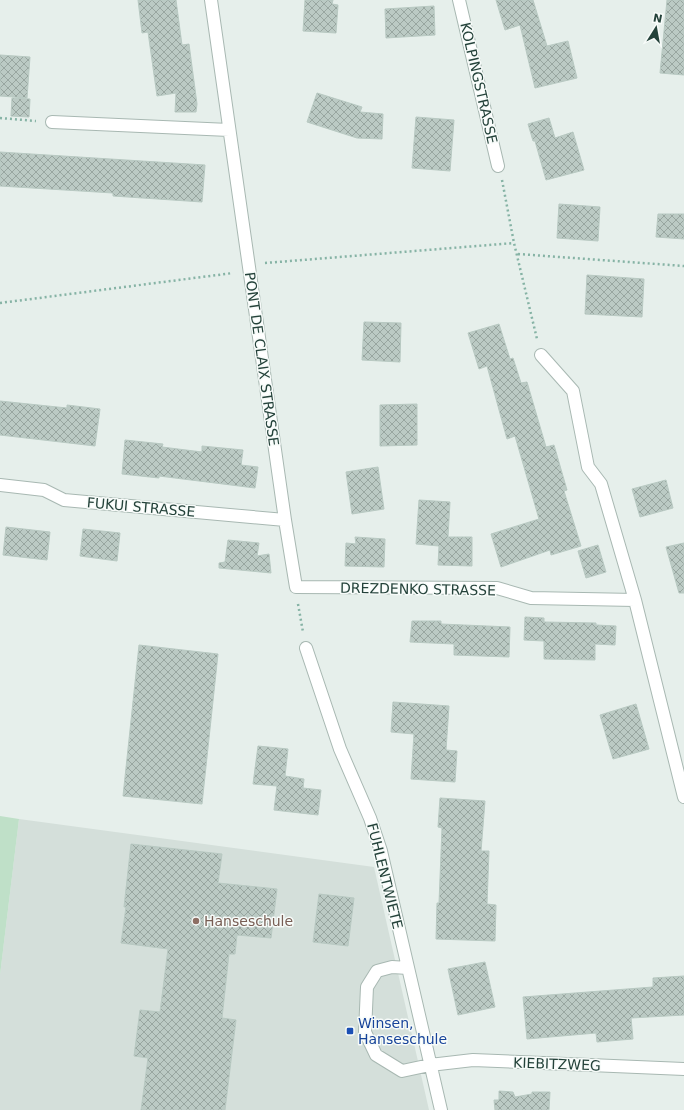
<svg xmlns="http://www.w3.org/2000/svg" width="684" height="1110" viewBox="0 0 684 1110" font-family="'DejaVu Sans',sans-serif">
  <defs>
    <pattern id="building-cross-hatch" width="8" height="8" patternUnits="userSpaceOnUse"><rect width="8" height="8" fill="#bbcac4"/><path d="M0 0l8 8M0 8l8-8" fill="none" stroke="#98a6a0"/></pattern>
  </defs>
  <rect width="100%" height="100%" fill="#e6efeb"/>
  <!-- built -->
  <path fill="#d4dfda" d="M 19,819 L 374,867 L 429,1110 L 0,1110 L 0,975 Z"/>
  <!-- pitch -->
  <path fill="#bfe0c8" d="M 0,816 L 19,819 L 0,975 Z"/>
  <!-- building -->
  <path fill="url(#building-cross-hatch)" stroke="#b8c9c2" d="M 138,0 L 176,0 L 182,45 L 189,44 L 197,104 L 196,112 L 175,112 L 176,93 L 157,96 L 148,32 L 142,33 Z
    M 305,0 L 333,0 L 332,4 L 338,5 L 336,33 L 303,31 Z
    M 496,0 L 533,0 L 547,46 L 568,41 L 577,78 L 535,88 L 520,25 L 505,30 Z
    M 667,0 L 684,0 L 684,75 L 660,73 Z
    M 434,6 L 435,35 L 386,38 L 385,9 Z
    M 0,55 L 30,57 L 27,98 L 0,96 Z
    M 317,93 L 362,107 L 360,112 L 383,114 L 382,139 L 357,138 L 307,122 Z
    M 12,98 L 30,99 L 29,117 L 11,116 Z
    M 416,117 L 454,120 L 450,171 L 412,168 Z
    M 549,118 L 555,138 L 573,132 L 584,170 L 546,180 L 535,141 L 533,141 L 528,124 Z
    M 0,152 L 205,165 L 202,202 L 113,196 L 113,193 L 0,186 Z
    M 559,204 L 600,207 L 598,241 L 557,238 Z
    M 658,214 L 684,214 L 684,239 L 656,237 Z
    M 587,275 L 644,279 L 642,317 L 585,314 Z
    M 364,322 L 401,323 L 400,362 L 362,360 Z
    M 499,324 L 510,359 L 513,358 L 521,383 L 527,382 L 546,447 L 554,445 L 567,490 L 564,491 L 581,546 L 551,555 L 550,550 L 501,567 L 491,534 L 539,519 L 515,436 L 507,439 L 487,366 L 479,369 L 468,333 Z
    M 0,401 L 67,408 L 67,405 L 100,409 L 95,446 L 0,435 Z
    M 417,404 L 417,445 L 380,446 L 380,405 Z
    M 125,440 L 163,444 L 162,447 L 202,452 L 202,446 L 243,450 L 241,465 L 258,467 L 255,488 L 159,476 L 159,478 L 122,474 Z
    M 378,467 L 384,509 L 352,514 L 346,472 Z
    M 666,480 L 673,508 L 640,517 L 632,489 Z
    M 419,500 L 450,502 L 448,537 L 472,537 L 472,566 L 438,565 L 439,546 L 416,544 Z
    M 6,527 L 50,532 L 47,560 L 3,555 Z
    M 83,529 L 120,533 L 117,561 L 80,556 Z
    M 355,537 L 385,539 L 384,567 L 345,566 L 346,543 L 356,544 Z
    M 228,540 L 259,543 L 257,556 L 269,554 L 271,573 L 219,568 L 219,563 L 225,562 Z
    M 684,543 L 684,593 L 679,593 L 666,547 Z
    M 598,545 L 606,572 L 586,578 L 578,551 Z
    M 525,617 L 544,618 L 544,622 L 596,623 L 596,625 L 616,626 L 615,645 L 595,644 L 595,660 L 544,659 L 544,641 L 524,640 Z
    M 412,621 L 441,621 L 441,624 L 510,627 L 509,657 L 454,655 L 454,644 L 410,642 Z
    M 139,645 L 218,654 L 202,804 L 123,796 Z
    M 393,702 L 449,706 L 446,750 L 457,751 L 455,782 L 411,779 L 414,734 L 391,732 Z
    M 636,704 L 649,749 L 613,759 L 600,715 Z
    M 258,746 L 288,749 L 285,776 L 304,779 L 303,788 L 321,790 L 318,815 L 274,810 L 277,786 L 253,784 Z
    M 440,798 L 485,801 L 481,851 L 489,851 L 487,904 L 496,905 L 495,941 L 436,939 L 437,903 L 439,903 L 442,828 L 438,827 Z
    M 131,844 L 222,854 L 218,883 L 277,889 L 271,938 L 237,935 L 235,954 L 229,954 L 222,1018 L 236,1020 L 225,1110 L 141,1110 L 148,1058 L 134,1056 L 140,1010 L 160,1012 L 168,949 L 121,943 L 126,907 L 124,907 Z
    M 319,894 L 354,898 L 348,946 L 313,942 Z
    M 485,962 L 495,1007 L 458,1015 L 448,969 Z
    M 684,976 L 684,1015 L 631,1018 L 633,1039 L 597,1042 L 596,1033 L 527,1039 L 523,997 L 653,987 L 653,978 Z
    M 499,1091 L 513,1092 L 515,1097 L 532,1094 L 532,1092 L 550,1092 L 549,1110 L 495,1110 L 494,1100 L 499,1100 Z"/>
  <g fill="none" stroke-linecap="round" stroke-linejoin="round">
    <defs>
      <path id="minor" d="M 211,0 L 285,520 L 296,587 L 497,588 L 531,598 L 635,600 L 684,797
        M 459,0 L 498,166
        M 52,122 L 229,130
        M 541,355 L 573,391 L 588,467 L 601,484 L 635,600
        M 0,485 L 44,490 L 64,500 L 285,520
        M 306,648 L 340,749 L 370,818 L 381,851 L 441,1110
        M 408,968 L 392,967 L 377,971 L 367,987 L 365,1032 L 376,1055 L 402,1071 L 430,1065 L 473,1060 L 684,1069"/>
    </defs>
    <!-- minor casing -->
    <use href="#minor" stroke="#a8b8b2" stroke-width="14"/>
    <!-- path -->
    <path stroke="#86b3a5" stroke-width="2.5" stroke-dasharray="2 3" stroke-linecap="butt" d="M 0,118 L 36,121
      M 502,180 L 514,243 L 537,339
      M 518,254 L 684,266
      M 265,263 L 514,243
      M 0,303 L 233,273
      M 298,604 L 303,632"/>
    <!-- minor -->
    <use href="#minor" stroke="#fff" stroke-width="12"/>
  </g>
  <!-- markers -->
  <circle fill="#8d6e63" stroke="#f7fbf9" stroke-width="1.5" cx="196" cy="921" r="4"/>
  <rect fill="#1a4fb4" stroke="#f7fbf9" stroke-width="1.5" x="346" y="1027" width="8" height="8" rx="2"/>
  <g text-anchor="middle" dominant-baseline="central" stroke-width="3" stroke-linejoin="round" paint-order="stroke">
    <!-- street labels -->
    <g font-size="14" fill="#24423a" stroke="#f7fbf9">
      <text transform="translate(479 83) rotate(77)">KOLPINGSTRASSE</text>
      <text transform="translate(262 359) rotate(82)">PONT DE CLAIX STRASSE</text>
      <text transform="translate(141 507) rotate(5)">FUKUI STRASSE</text>
      <text transform="translate(418 589) rotate(1)">DREZDENKO STRASSE</text>
      <text transform="translate(385 876) rotate(76)">FUHLENTWIETE</text>
      <text transform="translate(557 1064) rotate(2)">KIEBITZWEG</text>
    </g>
    <!-- education labels -->
    <g font-size="14" fill="#785e54" stroke="#f7fbf9" text-anchor="start">
      <text x="204" y="921">Hanseschule</text>
    </g>
    <!-- transit labels -->
    <g font-size="14" fill="#164399" stroke="#f7fbf9" text-anchor="start">
      <text x="358" y="1023">Winsen,<tspan x="358" dy="16">Hanseschule</tspan></text>
    </g>
  </g>
  <!-- north arrow -->
  <g transform="translate(656 28) rotate(11)" stroke="#f7fbf9" stroke-width="3" paint-order="stroke">
  <path d="M0-3L7 15L0 10L-7 15Z" fill="#24423a"/>
  <text y="-6" font-size="11" font-weight="bold" text-anchor="middle" fill="#24423a">N</text>
  </g>
</svg>
